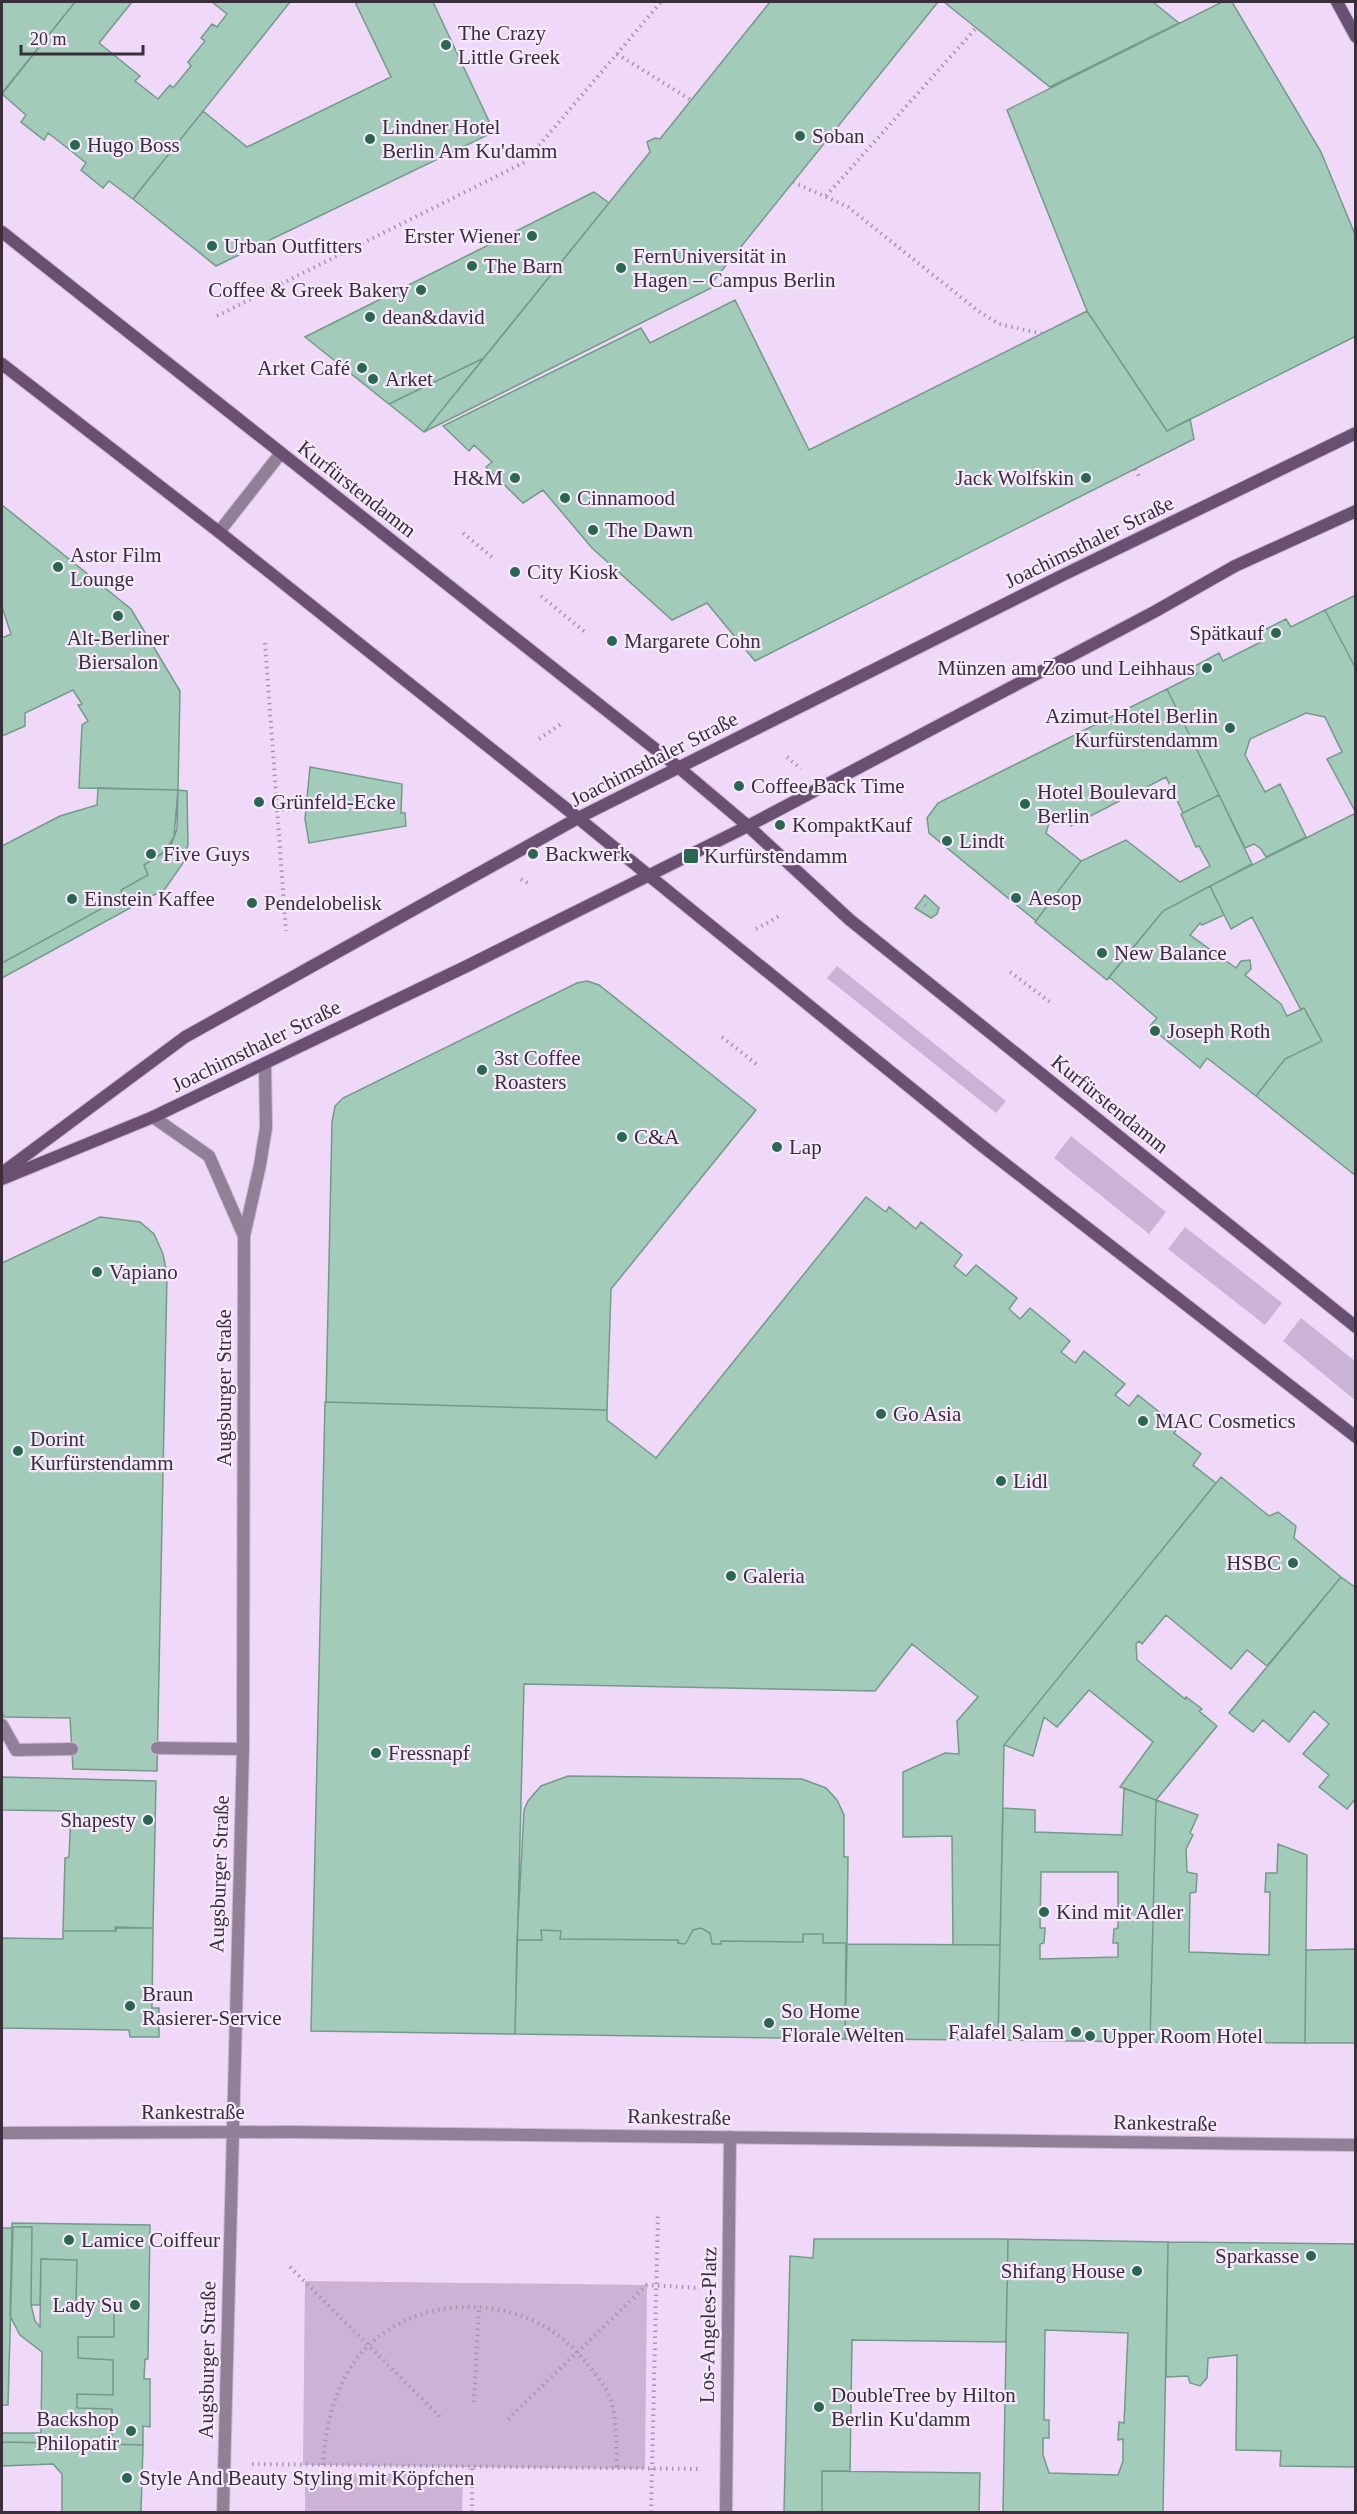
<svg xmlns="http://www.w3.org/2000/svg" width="1357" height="2514" viewBox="0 0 1357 2514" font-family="Georgia,serif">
  <rect width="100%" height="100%" fill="#efd8f8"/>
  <!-- green -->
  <path fill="#ccb2d7" d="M 837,966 L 1006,1101 L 996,1113 L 827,978 Z
    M 1071,1136 L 1166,1212 L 1149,1234 L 1054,1158 Z
    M 1185,1227 L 1282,1303 L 1265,1325 L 1168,1249 Z
    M 1301,1318 L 1355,1361 L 1355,1400 L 1283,1341 Z
    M 305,2281 L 647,2285 L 645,2469 L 303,2465 Z
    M 305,2473 L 463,2474 L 462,2512 L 305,2512 Z"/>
  <!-- building -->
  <path fill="#a3cbb9" stroke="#749a89" stroke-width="1.5" fill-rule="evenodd" d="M 2,2 L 75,2 L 2,93 Z
    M 75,2 L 132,2 L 99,43 L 140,76 L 135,81 L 158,99 L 170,85 L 173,88 L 191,66 L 188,62 L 205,41 L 201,38 L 212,24 L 217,27 L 227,14 L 212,2 L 290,2 L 133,199 L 109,181 L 103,188 L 81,170 L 86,163 L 70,150 L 48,133 L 44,140 L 21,122 L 26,115 L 2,94 Z
    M 355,2 L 433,2 L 494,132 L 216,266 L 133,199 L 203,111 L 247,147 L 391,77 Z
    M 770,2 L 938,2 L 711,284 L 713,287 L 424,432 L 650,152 L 647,142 L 655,138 L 660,139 Z
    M 944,2 L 1153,2 L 1179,23 L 1050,87 Z
    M 1222,2 L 1232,2 L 1321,152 L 1356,237 L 1356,336 L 1167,431 L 1087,311 L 1007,110 Z
    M 594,192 L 609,203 L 484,358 L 389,404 L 305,337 Z
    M 735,300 L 809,450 L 1087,311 L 1167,431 L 1190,419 L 1194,439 L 755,661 L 707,603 L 672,620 L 592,548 L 543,490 L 523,503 L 486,467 L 492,462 L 474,445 L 469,451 L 443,426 L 641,328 L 650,343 Z
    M 484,358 L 424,432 L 389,404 Z
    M 2,505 L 131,609 L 180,691 L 178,790 L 79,788 L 82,725 L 88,721 L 78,705 L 82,704 L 73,690 L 25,713 L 25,726 L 2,736 L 2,638 L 11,634 L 2,607 Z
    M 1356,595 L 1356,669 L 1325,610 Z
    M 1325,610 L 1356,669 L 1356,813 L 1327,759 L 1342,752 L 1325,717 L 1306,713 L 1250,739 L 1245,755 L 1265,792 L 1280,784 L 1306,837 L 1266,857 L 1261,849 L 1254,844 L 1245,848 L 1167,689 L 1197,674 L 1193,667 L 1219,653 L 1223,661 L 1263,641 L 1258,633 L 1286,619 L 1291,627 Z
    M 1167,689 L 1219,795 L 1183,813 L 1166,777 L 1071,826 L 1066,815 L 1049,823 L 1046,833 L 1081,861 L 1036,921 L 929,833 L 927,818 L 938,803 Z
    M 310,767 L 402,784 L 401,813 L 405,813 L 406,826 L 309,843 L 305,819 Z
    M 98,788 L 178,790 L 177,829 L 171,845 L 162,854 L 144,865 L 148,875 L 121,890 L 123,897 L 2,963 L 2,846 L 60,816 L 97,805 Z
    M 178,790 L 187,791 L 188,845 L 183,863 L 165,889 L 2,978 L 2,963 L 123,897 L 121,890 L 148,875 L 144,865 L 165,851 L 174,837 Z
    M 1219,795 L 1252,864 L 1163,911 L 1107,980 L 1035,922 L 1081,861 L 1126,840 L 1180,882 L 1210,866 L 1199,846 L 1196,847 L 1181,814 Z
    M 1356,813 L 1356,1176 L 1256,1096 L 1285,1059 L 1322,1041 L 1304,1008 L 1301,1010 L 1252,917 L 1231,929 L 1210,886 Z
    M 1210,886 L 1224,915 L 1202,925 L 1200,923 L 1190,935 L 1236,968 L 1241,961 L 1250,960 L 1251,969 L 1245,975 L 1281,1004 L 1287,1016 L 1304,1008 L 1322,1041 L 1285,1059 L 1256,1096 L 1207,1058 L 1200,1068 L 1155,1031 L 1150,1026 L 1157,1018 L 1109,977 L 1163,911 Z
    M 925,895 L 939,908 L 937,914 L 931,918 L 915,908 Z
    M 587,981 L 599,985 L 756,1110 L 611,1289 L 607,1410 L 326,1402 L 332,1122 L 335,1106 L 343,1098 L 577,983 Z
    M 866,1197 L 886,1212 L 889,1207 L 916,1229 L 921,1222 L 962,1255 L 954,1266 L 966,1276 L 976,1265 L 1017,1298 L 1009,1309 L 1020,1319 L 1030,1308 L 1070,1341 L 1061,1352 L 1075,1363 L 1084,1351 L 1125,1384 L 1115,1395 L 1129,1406 L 1138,1395 L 1178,1427 L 1174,1433 L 1201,1454 L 1193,1465 L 1216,1483 L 1004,1745 L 1000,1945 L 953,1945 L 952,1836 L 903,1837 L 903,1772 L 945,1753 L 959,1754 L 957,1721 L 978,1697 L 912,1644 L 875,1691 L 524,1684 L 515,2034 L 311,2031 L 325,1402 L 607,1410 L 607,1420 L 656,1458 Z
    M 100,1217 L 140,1222 L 154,1234 L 163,1254 L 167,1274 L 157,1771 L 73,1769 L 70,1718 L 4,1717 L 2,1712 L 2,1263 Z
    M 1221,1477 L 1269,1516 L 1278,1512 L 1296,1526 L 1294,1538 L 1341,1577 L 1267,1666 L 1247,1650 L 1231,1669 L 1166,1615 L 1142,1644 L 1139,1641 L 1136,1644 L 1137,1660 L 1185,1699 L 1186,1697 L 1202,1709 L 1199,1711 L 1217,1726 L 1156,1800 L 1120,1787 L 1153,1742 L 1089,1690 L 1057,1727 L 1044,1717 L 1033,1756 L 1004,1745 Z
    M 1341,1577 L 1356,1588 L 1356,1798 L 1347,1809 L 1319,1787 L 1329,1775 L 1303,1754 L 1329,1724 L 1314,1711 L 1289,1742 L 1263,1720 L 1253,1732 L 1229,1713 Z
    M 568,1776 L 802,1779 L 826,1788 L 837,1800 L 844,1815 L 844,1857 L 848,1857 L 847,1943 L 823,1943 L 823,1934 L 803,1934 L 803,1942 L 721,1941 L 721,1944 L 712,1944 L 710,1933 L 701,1928 L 693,1930 L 686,1943 L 684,1944 L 678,1943 L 678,1940 L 560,1939 L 561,1931 L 541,1930 L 542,1940 L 517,1940 L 524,1810 L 528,1801 L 541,1786 Z
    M 2,1777 L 156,1781 L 153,1928 L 115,1927 L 116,1931 L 63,1931 L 65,1858 L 69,1857 L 71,1811 L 2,1810 Z
    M 1124,1788 L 1156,1800 L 1150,2042 L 998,2040 L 1003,1808 L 1035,1810 L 1035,1832 L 1122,1835 ZM 1041,1872 L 1118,1872 L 1118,1928 L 1114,1929 L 1113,1943 L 1118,1943 L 1118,1957 L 1040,1959 L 1040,1944 L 1044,1943 L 1045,1928 L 1040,1928 Z
    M 1156,1800 L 1198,1815 L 1190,1833 L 1193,1835 L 1186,1849 L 1187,1872 L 1197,1874 L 1196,1892 L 1190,1893 L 1189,1952 L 1269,1955 L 1270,1892 L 1265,1892 L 1266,1873 L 1277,1873 L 1278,1844 L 1307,1855 L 1305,2043 L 1150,2042 Z
    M 116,1928 L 153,1928 L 152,2008 L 159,2008 L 159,2037 L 130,2037 L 129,2030 L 2,2028 L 2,1938 L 63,1939 L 63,1931 L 116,1931 Z
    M 701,1928 L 710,1933 L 712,1944 L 721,1944 L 721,1941 L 803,1942 L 803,1934 L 823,1934 L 823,1943 L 847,1943 L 845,2039 L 515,2034 L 517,1940 L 542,1940 L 541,1930 L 561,1931 L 560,1939 L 678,1940 L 678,1943 L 684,1944 L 686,1943 L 693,1930 Z
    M 846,1944 L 1000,1945 L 998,2040 L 845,2039 Z
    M 1356,1949 L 1356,2043 L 1305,2043 L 1306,1950 Z
    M 12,2223 L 150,2225 L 148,2359 L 145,2359 L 144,2379 L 150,2379 L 150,2427 L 143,2426 L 143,2445 L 112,2444 L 112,2409 L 77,2408 L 77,2394 L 113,2395 L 113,2360 L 78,2358 L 78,2337 L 114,2337 L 114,2302 L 76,2301 L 77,2260 L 41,2259 L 40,2305 L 31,2305 L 32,2227 L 12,2227 Z
    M 12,2227 L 32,2227 L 31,2305 L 35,2321 L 40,2327 L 41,2259 L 77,2260 L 76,2301 L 114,2302 L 114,2337 L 78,2337 L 78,2358 L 113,2360 L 113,2395 L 77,2394 L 77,2408 L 112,2409 L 112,2444 L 2,2442 L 2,2433 L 41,2433 L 42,2352 L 20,2335 L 10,2316 Z
    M 2,2228 L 13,2228 L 8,2405 L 2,2405 Z
    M 814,2239 L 1008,2239 L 1006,2342 L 852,2340 L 850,2471 L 822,2471 L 822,2512 L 784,2512 L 790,2256 L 813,2258 Z
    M 1008,2239 L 1168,2242 L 1163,2512 L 1003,2512 ZM 1045,2330 L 1128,2333 L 1124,2423 L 1119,2422 L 1118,2440 L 1123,2439 L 1123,2461 L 1118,2475 L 1049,2473 L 1043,2455 L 1043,2438 L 1049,2438 L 1049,2420 L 1044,2420 Z
    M 1168,2242 L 1356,2244 L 1356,2467 L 1280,2466 L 1281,2451 L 1236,2450 L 1237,2355 L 1208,2358 L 1207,2378 L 1200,2386 L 1190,2383 L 1188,2376 L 1166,2377 Z
    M 2,2442 L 143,2445 L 141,2512 L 62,2512 L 62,2474 L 53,2464 L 2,2466 Z
    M 822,2471 L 980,2473 L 979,2512 L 822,2512 Z"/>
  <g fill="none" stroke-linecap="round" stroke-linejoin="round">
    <defs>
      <path id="lane" d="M 219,532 L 281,453
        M 2,1725 L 16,1750 L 72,1749
        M 157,1748 L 243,1749
        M 726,2512 L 730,2137"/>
      <path id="street" d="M 153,1117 L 209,1156 L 244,1236
        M 2,2133 L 292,2132 L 1356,2145
        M 223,2512 L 243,1749 L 244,1236 L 260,1165 L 266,1128 L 265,1064"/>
      <path id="secondary" d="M 1337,2 L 1356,37
        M 2,232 L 678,767 L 748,826 L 850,920 L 1356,1327
        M 2,364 L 219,532 L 578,818 L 981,1145 L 1356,1437
        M 2,1173 L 185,1037 L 578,818 L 1063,575 L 1356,433
        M 2,1179 L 153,1117 L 467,966 L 748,826 L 1154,612 L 1235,566 L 1356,511"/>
    </defs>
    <!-- lane casing -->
    <use href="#lane" stroke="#cab6d2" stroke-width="14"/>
    <!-- street casing -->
    <use href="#street" stroke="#cab6d2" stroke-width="14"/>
    <!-- secondary casing -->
    <use href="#secondary" stroke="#cab6d2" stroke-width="14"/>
    <!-- path -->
    <path stroke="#a795ad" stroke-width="4" stroke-dasharray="1.5 4.5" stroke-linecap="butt" d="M 617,54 L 691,100
      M 793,182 L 848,207 L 977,310 L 999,324 L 1043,334
      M 826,196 L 977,27
      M 217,316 L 525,162 L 661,2
      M 1135,469 L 1139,476
      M 463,533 L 492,557
      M 541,596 L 585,632
      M 265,643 L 286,931
      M 539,739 L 561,724
      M 787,757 L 801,769
      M 276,810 L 314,809
      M 521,879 L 531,885
      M 920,901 L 928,907
      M 756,929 L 781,915
      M 1010,972 L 1050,1002
      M 722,1037 L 759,1066
      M 290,2267 L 440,2417
      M 474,2402 L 479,2306
      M 508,2419 L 647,2285 L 702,2288
      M 252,2464 L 700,2469
      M 323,2465 C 325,2423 338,2373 370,2344 C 430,2289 532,2296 583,2359 C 593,2371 606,2385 611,2400 C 617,2422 616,2445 617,2468
      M 472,2512 L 472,2467
      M 651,2512 L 658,2213"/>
    <!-- lane -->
    <use href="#lane" stroke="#907f97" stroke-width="12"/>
    <!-- street -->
    <use href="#street" stroke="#907f97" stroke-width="12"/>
    <!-- secondary -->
    <use href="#secondary" stroke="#695073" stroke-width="12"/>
  </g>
  <!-- markers -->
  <g fill="#2b6650" stroke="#f7e9fd" stroke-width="2">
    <circle cx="446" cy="45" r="6"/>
    <circle cx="800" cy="136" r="6"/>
    <circle cx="370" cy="139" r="6"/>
    <circle cx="75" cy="145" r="6"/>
    <circle cx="532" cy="236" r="6"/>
    <circle cx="212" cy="246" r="6"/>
    <circle cx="472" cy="266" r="6"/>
    <circle cx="621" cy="268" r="6"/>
    <circle cx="421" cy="290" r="6"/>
    <circle cx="370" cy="317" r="6"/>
    <circle cx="362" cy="368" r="6"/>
    <circle cx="373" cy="379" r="6"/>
    <circle cx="515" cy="478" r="6"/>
    <circle cx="1086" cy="478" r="6"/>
    <circle cx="565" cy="498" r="6"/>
    <circle cx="593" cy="530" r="6"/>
    <circle cx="58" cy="567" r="6"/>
    <circle cx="515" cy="572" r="6"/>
    <circle cx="118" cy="616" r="6"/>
    <circle cx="1276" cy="633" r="6"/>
    <circle cx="612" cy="641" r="6"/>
    <circle cx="1207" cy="668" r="6"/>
    <circle cx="1230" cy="728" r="6"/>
    <circle cx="739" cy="786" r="6"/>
    <circle cx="259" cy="802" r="6"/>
    <circle cx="1025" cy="804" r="6"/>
    <circle cx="780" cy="825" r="6"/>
    <circle cx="947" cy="841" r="6"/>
    <circle cx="151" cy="854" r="6"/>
    <circle cx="533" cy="854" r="6"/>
    <rect x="683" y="848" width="16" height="16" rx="3"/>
    <circle cx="1016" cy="898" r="6"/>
    <circle cx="72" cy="899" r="6"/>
    <circle cx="252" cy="903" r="6"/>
    <circle cx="1102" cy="953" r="6"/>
    <circle cx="1155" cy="1031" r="6"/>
    <circle cx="482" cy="1070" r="6"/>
    <circle cx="622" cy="1137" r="6"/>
    <circle cx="777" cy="1147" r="6"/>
    <circle cx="97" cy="1272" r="6"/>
    <circle cx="881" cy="1414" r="6"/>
    <circle cx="1143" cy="1421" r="6"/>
    <circle cx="18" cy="1451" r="6"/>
    <circle cx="1001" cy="1481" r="6"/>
    <circle cx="1293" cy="1563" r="6"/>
    <circle cx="731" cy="1576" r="6"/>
    <circle cx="376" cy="1753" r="6"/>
    <circle cx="148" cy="1820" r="6"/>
    <circle cx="1044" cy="1912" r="6"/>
    <circle cx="130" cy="2006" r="6"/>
    <circle cx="769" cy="2023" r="6"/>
    <circle cx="1076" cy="2032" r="6"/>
    <circle cx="1090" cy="2036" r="6"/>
    <circle cx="69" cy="2240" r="6"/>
    <circle cx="1311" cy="2256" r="6"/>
    <circle cx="1137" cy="2271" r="6"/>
    <circle cx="135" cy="2305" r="6"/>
    <circle cx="819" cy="2407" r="6"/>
    <circle cx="131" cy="2431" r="6"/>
    <circle cx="127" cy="2478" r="6"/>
  </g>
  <g text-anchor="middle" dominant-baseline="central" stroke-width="4.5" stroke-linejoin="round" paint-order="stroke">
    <!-- poi labels -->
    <g font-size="21" fill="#382f3b" stroke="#f7e9fd" text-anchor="start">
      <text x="458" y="33">The Crazy<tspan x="458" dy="24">Little Greek</tspan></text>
      <text x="382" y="127">Lindner Hotel<tspan x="382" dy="24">Berlin Am Ku'damm</tspan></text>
      <text x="812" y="136">Soban</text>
      <text x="87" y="145">Hugo Boss</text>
      <text x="520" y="236" text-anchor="end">Erster Wiener</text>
      <text x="224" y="246">Urban Outfitters</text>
      <text x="633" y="256">FernUniversität in<tspan x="633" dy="24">Hagen – Campus Berlin</tspan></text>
      <text x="484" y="266">The Barn</text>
      <text x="409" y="290" text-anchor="end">Coffee &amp; Greek Bakery</text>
      <text x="382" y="317">dean&amp;david</text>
      <text x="350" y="368" text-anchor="end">Arket Café</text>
      <text x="385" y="379">Arket</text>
      <text x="503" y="478" text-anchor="end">H&amp;M</text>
      <text x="1074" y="478" text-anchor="end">Jack Wolfskin</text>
      <text x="577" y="498">Cinnamood</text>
      <text x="605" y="530">The Dawn</text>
      <text x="70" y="555">Astor Film<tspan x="70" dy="24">Lounge</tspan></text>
      <text x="527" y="572">City Kiosk</text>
      <text x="1264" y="633" text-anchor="end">Spätkauf</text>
      <text x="118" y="638" text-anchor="middle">Alt-Berliner<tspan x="118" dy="24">Biersalon</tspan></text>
      <text x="624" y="641">Margarete Cohn</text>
      <text x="1195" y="668" text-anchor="end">Münzen am Zoo und Leihhaus</text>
      <text x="1218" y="716" text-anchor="end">Azimut Hotel Berlin<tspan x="1218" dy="24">Kurfürstendamm</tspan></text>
      <text x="751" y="786">Coffee Back Time</text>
      <text x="1037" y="792">Hotel Boulevard<tspan x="1037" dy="24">Berlin</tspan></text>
      <text x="271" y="802">Grünfeld-Ecke</text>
      <text x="792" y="825">KompaktKauf</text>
      <text x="959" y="841">Lindt</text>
      <text x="163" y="854">Five Guys</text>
      <text x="545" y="854">Backwerk</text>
      <text x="704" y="856">Kurfürstendamm</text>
      <text x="1028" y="898">Aesop</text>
      <text x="84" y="899">Einstein Kaffee</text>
      <text x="264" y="903">Pendelobelisk</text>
      <text x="1114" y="953">New Balance</text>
      <text x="1167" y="1031">Joseph Roth</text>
      <text x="494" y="1058">3st Coffee<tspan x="494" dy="24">Roasters</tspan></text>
      <text x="634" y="1137">C&amp;A</text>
      <text x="789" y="1147">Lap</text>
      <text x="109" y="1272">Vapiano</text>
      <text x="893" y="1414">Go Asia</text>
      <text x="1155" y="1421">MAC Cosmetics</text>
      <text x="30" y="1439">Dorint<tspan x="30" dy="24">Kurfürstendamm</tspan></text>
      <text x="1013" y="1481">Lidl</text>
      <text x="1281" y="1563" text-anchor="end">HSBC</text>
      <text x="743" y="1576">Galeria</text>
      <text x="388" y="1753">Fressnapf</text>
      <text x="136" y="1820" text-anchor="end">Shapesty</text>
      <text x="1056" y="1912">Kind mit Adler</text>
      <text x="142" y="1994">Braun<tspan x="142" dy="24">Rasierer-Service</tspan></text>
      <text x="781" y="2011">So Home<tspan x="781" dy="24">Florale Welten</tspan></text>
      <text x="1064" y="2032" text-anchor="end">Falafel Salam</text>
      <text x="1102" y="2036">Upper Room Hotel</text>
      <text x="81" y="2240">Lamice Coiffeur</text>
      <text x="1299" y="2256" text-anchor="end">Sparkasse</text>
      <text x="1125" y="2271" text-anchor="end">Shifang House</text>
      <text x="123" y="2305" text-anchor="end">Lady Su</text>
      <text x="831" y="2395">DoubleTree by Hilton<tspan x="831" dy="24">Berlin Ku'damm</tspan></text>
      <text x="119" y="2419" text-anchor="end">Backshop<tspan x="119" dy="24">Philopatir</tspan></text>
      <text x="139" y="2478">Style And Beauty Styling mit Köpfchen</text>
    </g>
    <!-- street labels -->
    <g font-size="21" fill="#382f3b" stroke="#f7e9fd">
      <text transform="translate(357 489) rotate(38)">Kurfürstendamm</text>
      <text transform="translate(1089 542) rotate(-26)">Joachimsthaler Straße</text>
      <text transform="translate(654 759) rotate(-27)">Joachimsthaler Straße</text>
      <text transform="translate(256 1046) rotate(-26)">Joachimsthaler Straße</text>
      <text transform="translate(1110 1104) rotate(39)">Kurfürstendamm</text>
      <text transform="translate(224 1388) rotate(-90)">Augsburger Straße</text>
      <text transform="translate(219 1874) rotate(-88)">Augsburger Straße</text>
      <text x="193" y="2112">Rankestraße</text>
      <text transform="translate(679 2117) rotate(1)">Rankestraße</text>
      <text transform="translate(1165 2123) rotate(1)">Rankestraße</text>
      <text transform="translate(708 2325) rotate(-89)">Los-Angeles-Platz</text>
      <text transform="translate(207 2360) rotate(-89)">Augsburger Straße</text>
    </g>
  </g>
  <!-- border -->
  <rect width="1357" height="2514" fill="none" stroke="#382f3b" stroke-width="6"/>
  <!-- scale -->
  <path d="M21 45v9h122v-9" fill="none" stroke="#382f3b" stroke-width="3"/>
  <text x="30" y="45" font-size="18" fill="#382f3b" stroke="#f7e9fd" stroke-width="4.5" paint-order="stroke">20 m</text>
</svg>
